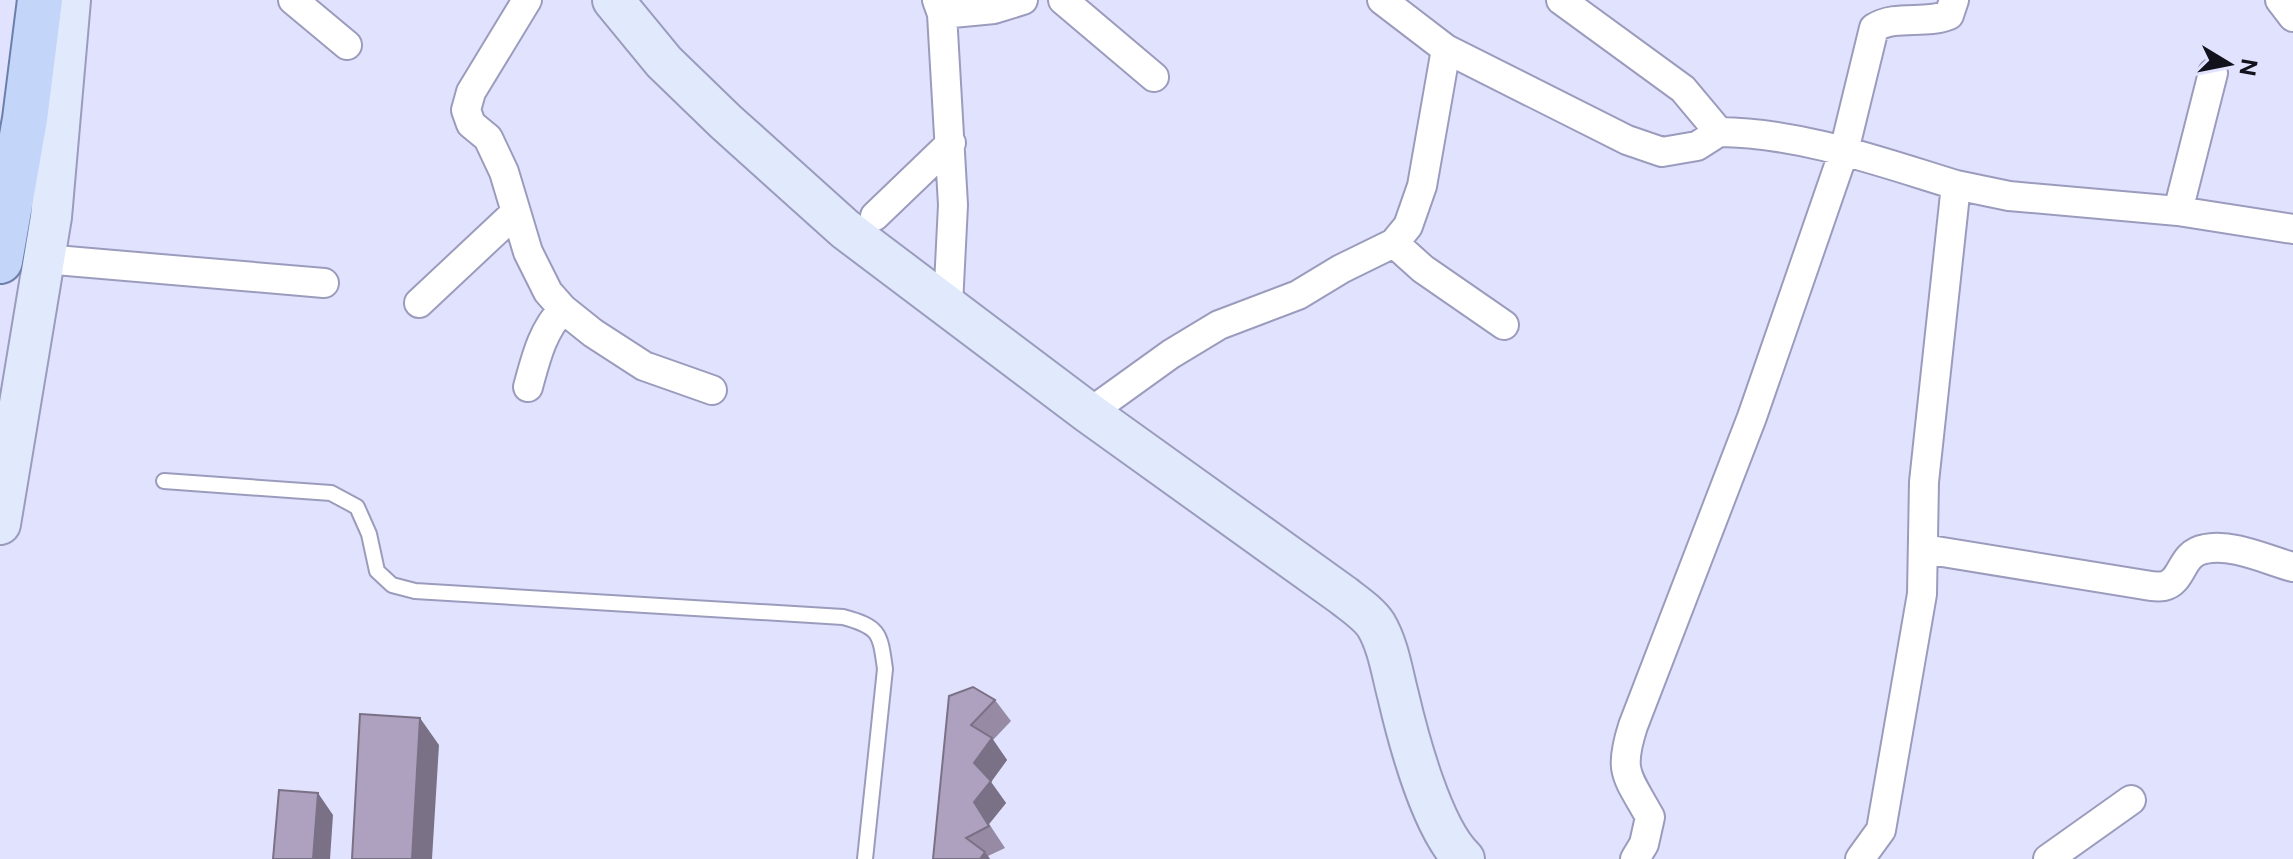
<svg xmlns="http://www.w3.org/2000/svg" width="2293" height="859" viewBox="0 0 2293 859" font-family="'Public Sans',sans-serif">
  <rect width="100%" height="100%" fill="#e1e2fe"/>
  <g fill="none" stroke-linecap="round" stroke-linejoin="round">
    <defs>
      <path id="lane" d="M 164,481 L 331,493 L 357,507 L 369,534 L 377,571 L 392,585 L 415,591 L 843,617 C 880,627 880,633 885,669 L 865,859"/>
      <path id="street" d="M 293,0 L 347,45
        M 527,0 L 471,92 L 466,110 L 471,124 L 488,138 L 504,172 L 528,252 L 548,292 L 563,309 L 593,333 L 644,366 L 712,390
        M 937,0 L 942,14 L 953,205 L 948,305
        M 1063,0 L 1154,77
        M 1561,0 L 1683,89 L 1719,132 C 1801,133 1878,161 1956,185
        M 2280,0 L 2293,17
        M 942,14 L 994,9 L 1023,0
        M 1446,49 L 1627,140 L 1662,152 L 1697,146 L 1719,132
        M 2178,211 L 2213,73
        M 875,216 L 951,143
        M 1394,243 L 1423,269 L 1504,325
        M 44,259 L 324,283
        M 419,303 L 515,213
        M 528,387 C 536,358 542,331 563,309
        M 1089,413 L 1171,354 L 1219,325 L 1298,295 L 1341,269 L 1394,243 L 1408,226 L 1422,186 L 1446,49 L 1382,0
        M 1924,549 L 2145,585 C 2150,586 2159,587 2164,586 C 2184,581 2180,553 2205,549 C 2232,543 2267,560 2293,567
        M 1635,859 L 1644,844 L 1650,817 C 1627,775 1618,773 1633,726 L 1752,417 L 1844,151 L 1874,28 C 1896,14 1925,25 1949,15 L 1954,0
        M 1860,859 L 1881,830 L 1922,594 L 1924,482 L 1956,185 L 2009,196 L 2178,211 L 2293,229
        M 2048,859 L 2131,800"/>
      <path id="secondary" d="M 613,0 L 664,62 L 726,122 L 845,229 L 1089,413 L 1344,596 C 1354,604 1369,614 1376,625 C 1388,645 1392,672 1398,695 C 1408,738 1432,829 1464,859
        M 0,524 L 51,217 L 70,0"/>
      <path id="primary" d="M 0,261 L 25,119 L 40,0"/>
    </defs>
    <!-- lane casing -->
    <use href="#lane" stroke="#9b9cbd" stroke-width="18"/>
    <!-- street casing -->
    <use href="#street" stroke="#9b9cbd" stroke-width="32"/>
    <!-- secondary casing -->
    <use href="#secondary" stroke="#9b9cbd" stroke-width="44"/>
    <!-- primary casing -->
    <use href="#primary" stroke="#6b7faa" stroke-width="48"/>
    <!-- lane -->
    <use href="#lane" stroke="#fff" stroke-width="14"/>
    <!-- street -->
    <use href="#street" stroke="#fff" stroke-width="28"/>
    <!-- secondary -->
    <use href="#secondary" stroke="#e1eafc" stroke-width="40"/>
    <!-- primary -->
    <use href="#primary" stroke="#c3d6fa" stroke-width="44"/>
  </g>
  <!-- wall -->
  <path fill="#968aa5" d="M 973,687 L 995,700 L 1011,721 L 993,740 L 1007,760 L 991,782 L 1006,803 L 989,824 L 1005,848 L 988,856 L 990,859 L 933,859 Z"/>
  <!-- shaded-wall -->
  <path fill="#7a7186" d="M 420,718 L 439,745 L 432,859 L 412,859 Z
    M 992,738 L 1007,760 L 991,782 L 1006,803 L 989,824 L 1005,848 L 974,802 L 974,763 Z
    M 318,793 L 333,815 L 330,859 L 313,859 Z
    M 985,852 L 990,859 L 980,859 Z"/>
  <!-- building -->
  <path fill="#aea1c0" stroke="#7a7186" stroke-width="2" d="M 973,687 L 995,700 L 971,725 L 992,738 L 974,763 L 991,781 L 974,802 L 989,826 L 966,838 L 985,852 L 980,859 L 933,859 L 949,696 Z
    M 360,714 L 420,718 L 412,859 L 352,859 Z
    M 279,790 L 318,793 L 313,859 L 273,859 Z"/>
  <!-- north arrow -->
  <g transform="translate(2229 64) rotate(100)" stroke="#e1e2fe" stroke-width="6" paint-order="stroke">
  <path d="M0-6L14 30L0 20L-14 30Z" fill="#12121d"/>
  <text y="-12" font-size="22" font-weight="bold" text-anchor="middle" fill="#12121d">N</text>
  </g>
</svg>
